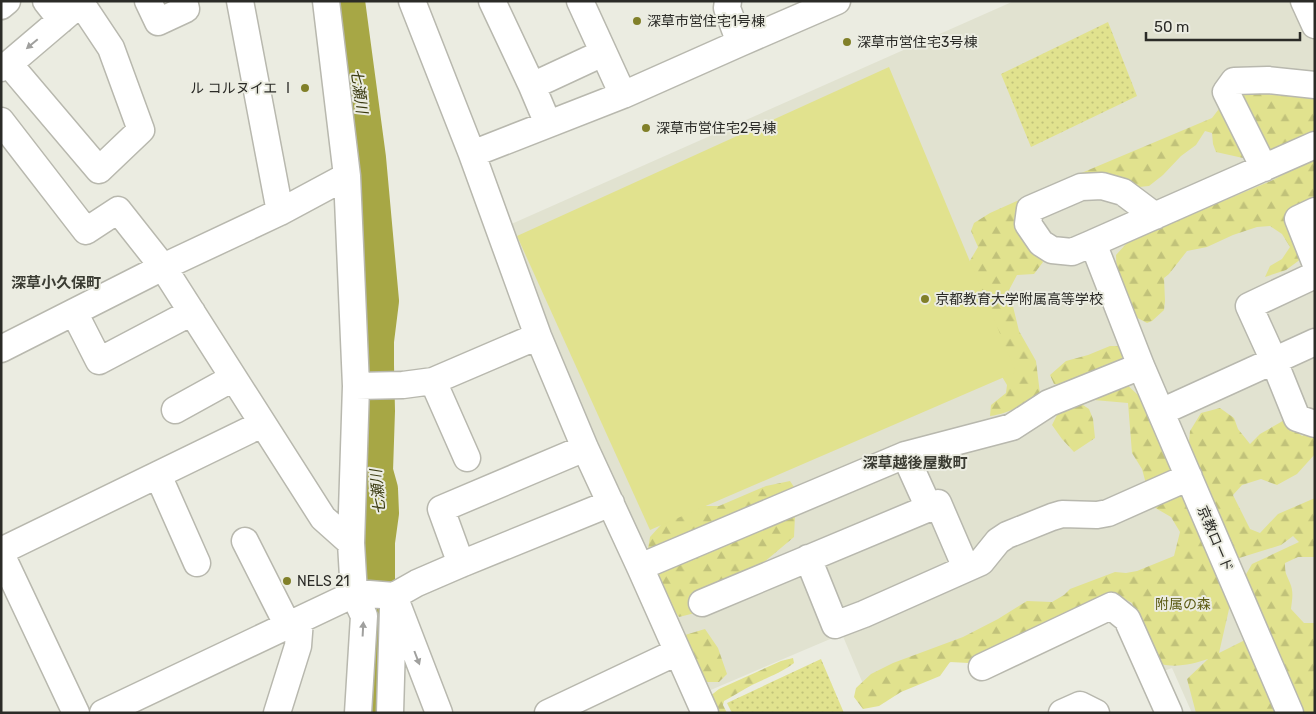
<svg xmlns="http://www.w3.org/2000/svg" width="1316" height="714" viewBox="0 0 1316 714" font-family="Rubik,'Noto Sans JP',sans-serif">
  <defs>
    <pattern id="forest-firs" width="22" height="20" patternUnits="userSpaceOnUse" patternTransform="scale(1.25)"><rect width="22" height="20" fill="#e1e28e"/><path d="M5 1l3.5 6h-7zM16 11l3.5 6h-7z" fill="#c1c27a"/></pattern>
    <pattern id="park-dots" width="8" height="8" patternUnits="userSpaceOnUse" patternTransform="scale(1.25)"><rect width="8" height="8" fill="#e1e28e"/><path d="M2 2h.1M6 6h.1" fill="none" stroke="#c1c27a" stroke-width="1.8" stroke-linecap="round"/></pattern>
  </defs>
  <rect width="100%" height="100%" fill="#ebece1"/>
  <!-- built -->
  <path fill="#e1e2d0" d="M 1014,1 L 1315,1 L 1315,713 L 1192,713 L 1172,668 L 1158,673 L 1117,590 L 869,698 L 842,634 L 706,692 L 564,373 L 507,226 Z"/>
  <!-- forest -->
  <path fill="url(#forest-firs)" d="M 1261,87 L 1270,95 L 1289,93 L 1315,92 L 1315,136 L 1254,156 L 1243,158 L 1216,152 L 1213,144 L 1212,133 L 1205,131 L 1196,145 L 1181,156 L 1163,175 L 1149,186 L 1129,188 L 1053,187 L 1055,183 L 1079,174 L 1212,118 L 1222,105 L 1218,88 Z
    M 1315,157 L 1315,266 L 1305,256 L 1286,270 L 1265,277 L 1270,266 L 1282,259 L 1290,247 L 1282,234 L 1270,226 L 1257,227 L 1233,235 L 1207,247 L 1187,251 L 1169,274 L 1164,278 L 1165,301 L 1164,310 L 1152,321 L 1147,323 L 1132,315 L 1117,281 L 1116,255 L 1135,234 L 1159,223 L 1223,201 L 1273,180 L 1303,164 Z
    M 1026,197 L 1036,248 L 1043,262 L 1034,274 L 1017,275 L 1009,290 L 1019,331 L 1036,361 L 1040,394 C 1022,405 1010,413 990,416 L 991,405 L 1006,393 L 1007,385 L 1001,375 L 968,264 L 978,247 L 971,231 L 974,223 L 990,213 Z
    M 1110,346 L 1121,346 L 1125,354 L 1112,372 L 1072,387 L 1054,384 L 1050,375 L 1066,361 L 1088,355 Z
    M 1124,382 L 1138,395 L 1149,411 L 1232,596 L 1219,653 L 1249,638 L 1281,713 L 1196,713 L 1187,679 L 1208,659 C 1193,664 1176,668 1161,664 L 1144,633 L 1132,603 L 1117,595 L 1009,649 L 969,663 L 950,662 L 940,676 L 901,692 L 879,706 L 863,709 L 854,697 L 856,688 L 871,674 L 893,663 L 963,637 L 998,619 L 1027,601 L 1052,602 L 1064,595 L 1070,589 L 1115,572 L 1126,573 L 1137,571 L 1174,556 L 1180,532 L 1171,517 L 1152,506 L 1142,469 L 1132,453 L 1128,403 L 1094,400 L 1092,390 Z
    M 1080,403 L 1089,409 L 1093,419 L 1095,438 L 1074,452 L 1062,439 L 1052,425 L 1059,411 Z
    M 1220,408 L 1234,418 L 1238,429 L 1250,444 L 1260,434 L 1288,418 L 1294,428 L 1302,436 L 1315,428 L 1315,454 L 1297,474 L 1277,485 L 1261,479 L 1242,485 L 1233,495 L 1250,529 L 1260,533 L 1278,514 L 1315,498 L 1315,557 L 1298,557 L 1285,563 C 1285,574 1286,573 1290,583 C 1294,592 1292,600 1291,609 L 1304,623 L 1315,623 L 1315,713 L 1303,713 L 1296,701 L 1245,576 L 1252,564 L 1299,542 L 1293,536 L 1281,545 L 1236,559 L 1192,467 L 1189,442 L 1190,431 L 1201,413 Z
    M 790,481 L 798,493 L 785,501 L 795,516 L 794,537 L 763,563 L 740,574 L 695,613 L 679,617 L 668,602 L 660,577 L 648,549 L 650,537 L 668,517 L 695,506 L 719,506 L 766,486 Z
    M 705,629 L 718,648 L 727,674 L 719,682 L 707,682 L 696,666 L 685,635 Z
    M 793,658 L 794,663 C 781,673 766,678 752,685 C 742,690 734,696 724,701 L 723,705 L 727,713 L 712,713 L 709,697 L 719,689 L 781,661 Z"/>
  <!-- park -->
  <path fill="url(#park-dots)" d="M 1108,22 L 1137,96 L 1031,147 L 1001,74 Z
    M 821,659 L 844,713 L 732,713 L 727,703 Z"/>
  <!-- pitch -->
  <path fill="#e1e28e" d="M 889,67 L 1016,372 L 650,530 L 517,236 Z"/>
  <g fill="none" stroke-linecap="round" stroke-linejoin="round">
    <!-- river -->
    <path stroke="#a7a745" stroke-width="36" d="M 347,1 L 368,158 L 381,301 L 376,341 L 376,365 L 377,411 L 375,471 L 380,489 L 381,513 L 377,542 L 377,648 L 376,713"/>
    <defs>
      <path id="minor" d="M 46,1 L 61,20
        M 148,1 L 158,22 L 186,9 L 184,1
        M 240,1 L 280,212
        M 326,1 L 347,176 L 356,386 L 351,543 L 354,594 L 364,616 L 358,713
        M 412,1 L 472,154 L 538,336 L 585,448 L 640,567 L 705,713
        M 492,1 L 532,86 L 548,124
        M 580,1 L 623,95
        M 728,1 L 727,8 L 740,43
        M 1304,1 L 1315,25
        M 1,6 L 7,1
        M 9,64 L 99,170 L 141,130 L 111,48 L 81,3
        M 1,68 L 9,64 L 83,1
        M 532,86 L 603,53
        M 1,121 L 86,231 L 118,210 L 163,267 L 323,518 L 351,543
        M 472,154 L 623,95 L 740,43 L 837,1
        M 1264,168 L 1226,92 L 1234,81 L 1268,80 L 1315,85
        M 1315,211 L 1298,219 L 1315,262
        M 1093,243 L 1072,252 L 1052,250 L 1041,243 L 1028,224 L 1030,209 L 1081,187 L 1102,186 L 1123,192 L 1155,216
        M 1315,275 L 1249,306 L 1274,361 L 1297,418 L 1315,424
        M 74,312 L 99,361 L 192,312
        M 1,349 L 163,267 L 280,212 L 347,176
        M 433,381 L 467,458
        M 356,386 L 403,385 L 433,381 L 538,336
        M 175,410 L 233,378
        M 1161,412 L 1315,342
        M 905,455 L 929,508 L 938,503 L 966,568
        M 158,475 L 197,563
        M 245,541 L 288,626
        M 1,551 L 262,424
        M 1,554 L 76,713
        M 808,558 L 835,625 L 864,614 L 981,562 L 998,541 L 1007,535 L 1052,517 L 1062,514 L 1097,515 L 1108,513 L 1189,477
        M 461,564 L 441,509 L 585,448
        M 640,567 L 905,455 L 1012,427 L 1049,403 L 1141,366
        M 394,596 L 439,713
        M 702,603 L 929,508
        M 982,667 L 1111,606 L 1127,619 L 1169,713
        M 103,713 L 354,594 L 369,594 L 394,596 L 417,583 L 461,564 L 611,503
        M 277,713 L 298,646 L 300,620
        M 390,713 L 393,609
        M 548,713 L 677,652
        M 1062,713 L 1080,705 L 1096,713
        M 1290,713 L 1141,366 L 1093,243 L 1315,145"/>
    </defs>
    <!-- minor casing -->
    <use href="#minor" stroke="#b8b8ae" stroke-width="29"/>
    <!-- minor -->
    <use href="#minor" stroke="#fff" stroke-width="26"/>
  </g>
  <!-- one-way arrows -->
  <defs><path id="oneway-solid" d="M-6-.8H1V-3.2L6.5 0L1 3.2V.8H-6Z" transform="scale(1.25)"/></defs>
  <g fill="#a0a09e">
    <use href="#oneway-solid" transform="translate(32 44) rotate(140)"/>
    <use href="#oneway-solid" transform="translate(363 629) rotate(-87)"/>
    <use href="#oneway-solid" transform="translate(417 658) rotate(69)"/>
  </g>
  <!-- markers -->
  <g fill="#818029" stroke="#ebece1" stroke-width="2">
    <circle cx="637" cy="21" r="5"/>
    <circle cx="847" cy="42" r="5"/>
    <circle cx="305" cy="88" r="5"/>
    <circle cx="646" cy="128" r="5"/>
    <circle cx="925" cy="299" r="5"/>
    <circle cx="287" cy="581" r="5"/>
  </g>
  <g text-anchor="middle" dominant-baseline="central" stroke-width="4" stroke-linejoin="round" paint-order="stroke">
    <!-- poi labels -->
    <g font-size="14" fill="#2b2b27" stroke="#ebece1" text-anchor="start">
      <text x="647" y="21">深草市営住宅1号棟</text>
      <text x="857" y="42">深草市営住宅3号棟</text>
      <text x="295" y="88" text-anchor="end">ル コルヌイエ Ⅰ</text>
      <text x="656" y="128">深草市営住宅2号棟</text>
      <text x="935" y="299">京都教育大学附属高等学校</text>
      <text x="297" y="581">NELS 21</text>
    </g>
    <!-- street labels -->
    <g font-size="14" fill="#2b2b27" stroke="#ebece1">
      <text transform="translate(1215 539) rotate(67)">京教ロード</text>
    </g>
    <!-- park labels -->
    <g font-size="14" fill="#5c5b14" stroke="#ebece1">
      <text x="1183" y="604">附属の森</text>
    </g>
    <!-- water labels -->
    <g font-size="15" font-style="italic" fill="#3a3a10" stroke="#ebece1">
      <text transform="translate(359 91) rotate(82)">七瀬川</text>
      <text transform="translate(378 492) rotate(-95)">七瀬川</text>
    </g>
    <!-- neighbourhood labels -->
    <g font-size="15" font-weight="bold" fill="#3b3c33" stroke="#ebece1">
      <text x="56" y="283">深草小久保町</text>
      <text x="915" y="463">深草越後屋敷町</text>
    </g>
  </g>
  <!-- border -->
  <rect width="1316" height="714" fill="none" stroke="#2b2b27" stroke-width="5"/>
  <!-- scale -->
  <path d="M1146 32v8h154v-8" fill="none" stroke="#2b2b27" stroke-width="2.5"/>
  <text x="1154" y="32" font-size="15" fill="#2b2b27" stroke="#ebece1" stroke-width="4" paint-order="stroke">50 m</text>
</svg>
